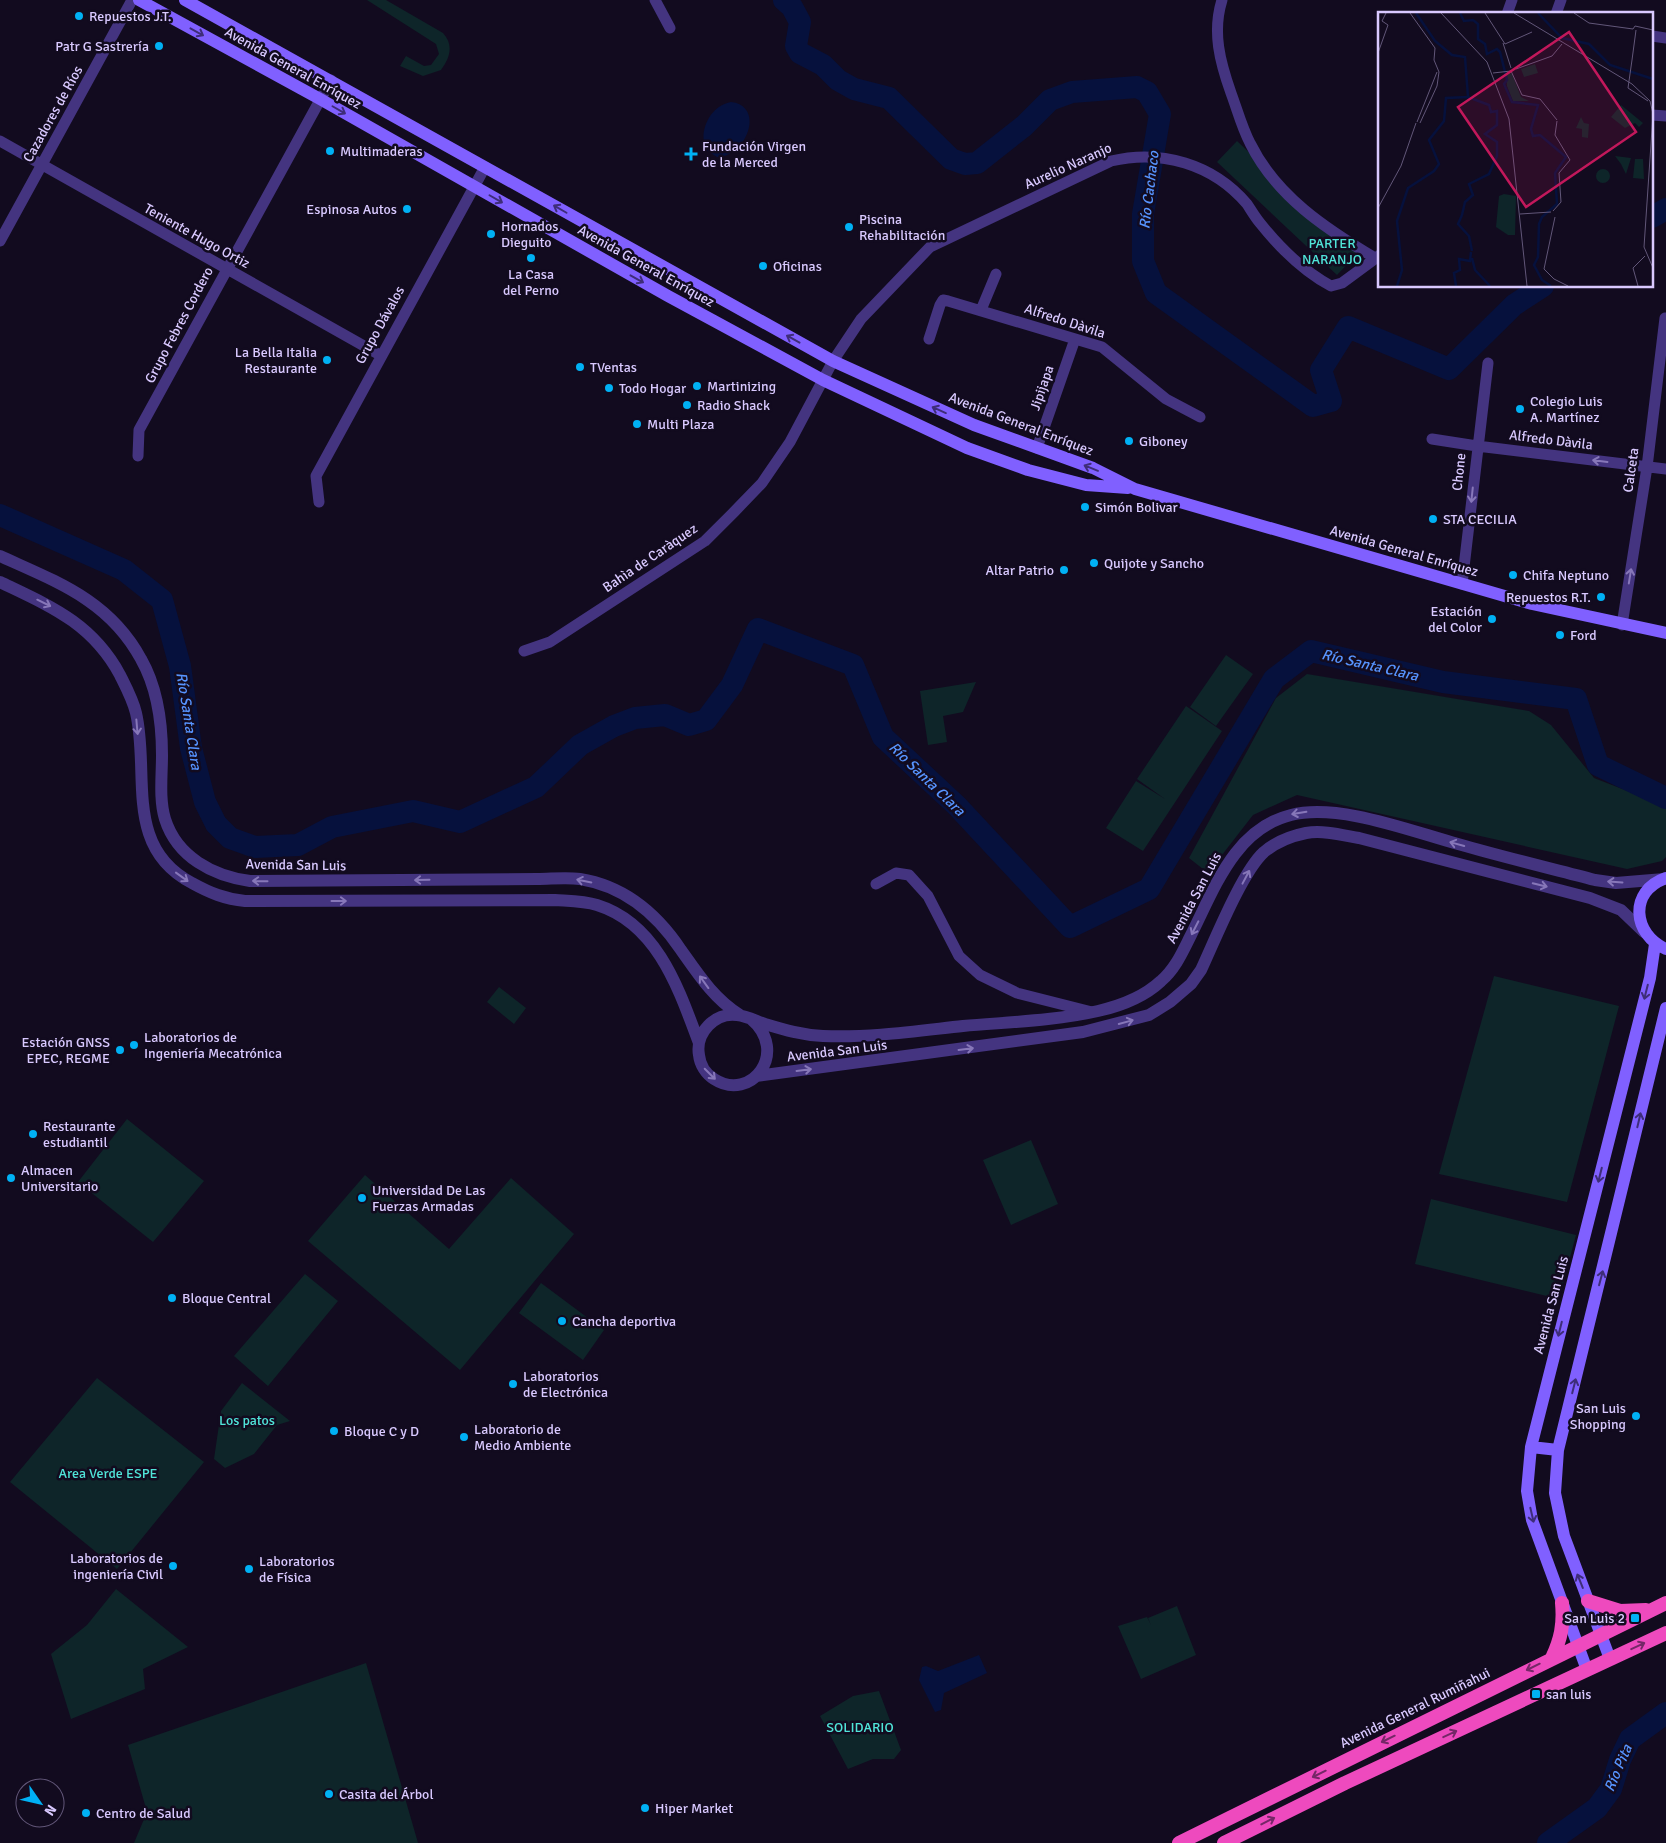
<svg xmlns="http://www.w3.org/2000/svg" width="1666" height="1843" viewBox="0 0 1666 1843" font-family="Signika,sans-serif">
  <rect width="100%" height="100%" fill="#120b1f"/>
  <!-- green -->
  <path fill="#0e2529" d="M 367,0 L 386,0 L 443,33 C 454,45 450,58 441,70 L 423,76 L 400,66 L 406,56 L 424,66 L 431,65 L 439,54 L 436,44 Z
    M 1237,141 L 1357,254 L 1337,275 L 1217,162 Z
    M 1226,655 L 1253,674 L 1216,726 L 1190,707 Z
    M 1307,674 L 1529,711 L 1551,725 L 1594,778 L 1666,806 L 1666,857 L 1662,861 L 1627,869 L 1297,795 L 1253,815 L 1208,873 L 1189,858 L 1276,698 Z
    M 976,682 L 963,712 L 943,716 L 947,742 L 928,745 L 920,691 Z
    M 1186,706 L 1222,731 L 1143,851 L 1106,828 L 1136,781 L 1165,799 L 1137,779 Z
    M 1494,976 L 1619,1006 L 1567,1202 L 1439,1174 Z
    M 499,987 L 526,1008 L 514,1024 L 487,1002 Z
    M 127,1119 L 204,1181 L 153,1242 L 78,1182 Z
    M 1031,1140 L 1058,1204 L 1011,1225 L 983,1160 Z
    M 365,1175 L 449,1249 L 511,1178 L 574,1234 L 460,1370 L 308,1241 Z
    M 1431,1199 L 1576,1235 L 1559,1299 L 1415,1264 Z
    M 305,1274 L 338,1301 L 268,1386 L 234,1356 Z
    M 541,1283 L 604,1330 L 583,1360 L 519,1313 Z
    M 97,1378 L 204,1462 L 117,1569 L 10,1482 Z
    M 242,1383 L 290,1421 L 277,1425 L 254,1454 L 225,1468 L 214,1459 L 221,1411 Z
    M 116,1589 L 188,1647 L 143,1669 L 145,1689 L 71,1719 L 51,1654 L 87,1625 Z
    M 1177,1606 L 1196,1655 L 1141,1679 L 1118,1626 L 1147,1617 L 1151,1625 L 1148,1618 Z
    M 366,1663 L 418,1843 L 134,1843 L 147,1812 L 128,1745 Z
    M 879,1691 L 901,1750 L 894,1759 L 873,1759 L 848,1769 L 820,1716 L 853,1696 Z"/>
  <!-- water -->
  <path fill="#06113d" d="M 731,102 C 766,106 746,157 717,157 L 706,150 C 698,131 710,106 731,102 Z
    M 979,1655 L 987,1673 L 944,1693 L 941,1710 L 935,1712 L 919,1680 L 922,1667 L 926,1666 L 938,1671 Z"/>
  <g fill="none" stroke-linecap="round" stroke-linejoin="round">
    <!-- river -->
    <path stroke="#06113d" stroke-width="22" d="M 784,0 L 792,7 L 800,22 L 796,46 L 800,53 L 823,65 L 838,80 L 854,89 L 889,98 L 951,159 L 965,164 L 977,163 L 1024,126 L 1050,100 L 1072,92 L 1137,87 L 1147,92 L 1160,114 L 1143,214 L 1143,261 L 1156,293 L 1313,406 L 1331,401 L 1321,370 L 1348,327 L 1449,369 L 1514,305 L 1543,286
      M 1652,217 L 1666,209
      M 0,515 L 124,570 L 162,600 L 180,666 L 191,748 L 205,802 L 216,824 L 230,838 L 255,847 L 298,845 L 332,827 L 413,811 L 460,822 L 536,787 L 580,745 L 614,726 L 635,718 L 665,715 L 689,725 L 706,720 L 732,685 L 758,629 L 853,665 L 883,737 L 957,806 L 1070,927 L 1149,889 L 1274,679 L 1311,651 L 1443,682 L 1576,699 L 1598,765 L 1666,798
      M 1548,1843 L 1597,1808 L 1611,1789 L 1620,1760 L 1630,1739 L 1666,1713"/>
    <!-- minor -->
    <path stroke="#443480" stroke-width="11" d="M 655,0 L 670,28
      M 1222,0 C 1212,32 1220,62 1231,93 C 1237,109 1242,128 1250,143 C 1276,196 1326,229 1375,258
      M 1507,14 L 1512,0
      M 1556,14 L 1561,0
      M 1652,36 L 1666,38
      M 1652,115 L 1666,116
      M 0,141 L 380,355
      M 0,241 L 132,0
      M 981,310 L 996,274
      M 929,339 L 940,305 L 943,300 L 948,301 L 1102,347 L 1166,399 L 1200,417
      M 1432,439 L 1477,446 L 1666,469
      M 1037,448 L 1075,339
      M 138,456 L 139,430 L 331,80
      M 319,502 L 316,476 L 485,167
      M 1462,584 L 1488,363
      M 1622,625 L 1647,467 L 1665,318
      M 524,651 L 550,642 L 705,541 L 735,511 L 762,483 L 790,442 L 833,361 L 861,319 L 930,247 L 1111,161 C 1161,149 1213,164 1247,204 C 1251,210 1255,217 1260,223 C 1280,248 1303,271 1331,286 L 1342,283 L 1380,255
      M 876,884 L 896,873 L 909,875 L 928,896 L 959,956 L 980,975 L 1017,993 L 1092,1012"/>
    <!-- tertiary -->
    <path stroke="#443480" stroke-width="12" d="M 0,556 C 57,582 109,600 141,659 C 157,687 162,724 162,755 C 162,776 159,799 165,819 C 177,857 213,876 250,881 L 537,879 C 551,879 566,877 580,879 C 624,886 657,914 681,950 C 698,974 714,999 740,1015
      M 0,582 C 50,606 92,623 120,675 C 126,687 133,700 136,713 C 150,773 123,847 192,883 C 210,893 225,899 245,901 L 555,900 C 569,901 584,901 597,905 C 658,924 679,990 699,1043
      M 751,1019 C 790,1052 751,1103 714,1079 C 706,1074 700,1065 699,1055 C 695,1033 715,1012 737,1015 C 747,1016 756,1021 765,1024 C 785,1030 802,1035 823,1036 C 869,1038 917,1031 963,1026 C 1008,1022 1054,1021 1098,1011 C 1120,1006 1145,996 1161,981 C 1175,969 1182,953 1190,937 C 1214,890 1234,829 1291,815 C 1339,803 1410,831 1458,844 C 1503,857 1549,868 1595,880 L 1616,883 L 1664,879
      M 756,1076 L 1083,1032 L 1149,1015 L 1170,1002 L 1191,984 L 1201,970 C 1215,940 1242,872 1264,852 C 1276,842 1291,836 1306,833 C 1323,830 1342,835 1359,838 L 1590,898 L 1621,910 L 1644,932"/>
    <!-- secondary -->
    <path stroke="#8060ff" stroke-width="12" d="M 139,0 L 320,99 L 668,296 L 823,380 L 967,448 L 1028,470 L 1086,485 L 1128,488
      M 185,0 L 833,361 L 974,425 L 1093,468 L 1135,489 L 1532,604 L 1666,633
      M 1666,878 C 1628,891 1633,935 1666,949
      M 1531,1447 L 1558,1450
      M 1610,1659 L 1564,1536 L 1555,1493 L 1558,1450 L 1666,1008
      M 1587,1670 L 1532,1520 L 1527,1491 L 1531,1447 L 1650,978 L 1655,944"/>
    <!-- trunk -->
    <path stroke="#ee4abe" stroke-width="14" d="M 1588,1601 L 1620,1611 L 1646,1610
      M 1552,1658 C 1561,1639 1564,1624 1562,1603
      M 1179,1843 L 1666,1603
      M 1224,1843 L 1345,1783 L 1666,1633"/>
  </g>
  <!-- one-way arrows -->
  <defs><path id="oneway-shaft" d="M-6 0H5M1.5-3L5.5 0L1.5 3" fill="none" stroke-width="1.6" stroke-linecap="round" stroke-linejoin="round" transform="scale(1.25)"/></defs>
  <g stroke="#3e2d79">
    <use href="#oneway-shaft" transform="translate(197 32) rotate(29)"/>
    <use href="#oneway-shaft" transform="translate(339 110) rotate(30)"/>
    <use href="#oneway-shaft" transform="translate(496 199) rotate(30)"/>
    <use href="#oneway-shaft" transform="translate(560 209) rotate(-150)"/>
    <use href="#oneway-shaft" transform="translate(637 279) rotate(29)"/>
    <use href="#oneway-shaft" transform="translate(793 339) rotate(-151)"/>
    <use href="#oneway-shaft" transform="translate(939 410) rotate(-156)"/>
    <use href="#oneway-shaft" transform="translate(1091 468) rotate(-158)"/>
    <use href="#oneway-shaft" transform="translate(1646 992) rotate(104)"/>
    <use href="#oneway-shaft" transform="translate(1639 1120) rotate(-77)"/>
    <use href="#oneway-shaft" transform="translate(1600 1175) rotate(104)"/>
    <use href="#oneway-shaft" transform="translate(1601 1278) rotate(-75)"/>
    <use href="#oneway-shaft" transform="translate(1560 1329) rotate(104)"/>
    <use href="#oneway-shaft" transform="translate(1574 1386) rotate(-76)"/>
    <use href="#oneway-shaft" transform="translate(1532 1515) rotate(77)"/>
    <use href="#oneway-shaft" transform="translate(1580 1581) rotate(-112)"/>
  </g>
  <g stroke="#8777b9">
    <use href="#oneway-shaft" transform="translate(1600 461) rotate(-173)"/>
    <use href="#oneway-shaft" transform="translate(1472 495) rotate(96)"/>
    <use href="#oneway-shaft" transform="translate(1630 576) rotate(-81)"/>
    <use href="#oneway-shaft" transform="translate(44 603) rotate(26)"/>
    <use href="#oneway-shaft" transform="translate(137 727) rotate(85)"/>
    <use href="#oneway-shaft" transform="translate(1299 813) rotate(171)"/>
    <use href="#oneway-shaft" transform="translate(1457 844) rotate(-165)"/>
    <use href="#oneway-shaft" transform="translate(182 877) rotate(36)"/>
    <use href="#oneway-shaft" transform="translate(1246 877) rotate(-62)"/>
    <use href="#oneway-shaft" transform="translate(422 880) rotate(179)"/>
    <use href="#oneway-shaft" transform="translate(260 881) rotate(-179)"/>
    <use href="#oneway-shaft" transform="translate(584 881) rotate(-169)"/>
    <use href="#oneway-shaft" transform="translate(1615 882) rotate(-176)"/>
    <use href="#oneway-shaft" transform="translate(1540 885) rotate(14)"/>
    <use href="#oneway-shaft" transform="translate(339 901)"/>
    <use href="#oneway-shaft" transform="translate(1195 928) rotate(117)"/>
    <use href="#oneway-shaft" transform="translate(704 982) rotate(-126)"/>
    <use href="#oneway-shaft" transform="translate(1126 1022) rotate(-15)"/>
    <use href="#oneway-shaft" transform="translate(966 1049) rotate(-7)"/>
    <use href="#oneway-shaft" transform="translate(804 1070) rotate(-7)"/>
    <use href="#oneway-shaft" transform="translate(710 1074) rotate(45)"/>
  </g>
  <g stroke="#752767">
    <use href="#oneway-shaft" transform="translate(1638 1646) rotate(-25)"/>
    <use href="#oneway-shaft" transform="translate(1533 1667) rotate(154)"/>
    <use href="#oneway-shaft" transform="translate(1450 1734) rotate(-25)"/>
    <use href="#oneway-shaft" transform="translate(1388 1739) rotate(154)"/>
    <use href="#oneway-shaft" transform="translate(1319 1774) rotate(154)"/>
    <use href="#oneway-shaft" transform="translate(1268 1821) rotate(-27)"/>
  </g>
  <!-- markers -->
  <g fill="#00b1f4" stroke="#120b1f" stroke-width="2">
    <circle cx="79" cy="16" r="5"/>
    <circle cx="159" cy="46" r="5"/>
    <circle cx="330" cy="151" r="5"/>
    <path d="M688.5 146.5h5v5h5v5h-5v5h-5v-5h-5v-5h5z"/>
    <circle cx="407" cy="209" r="5"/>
    <circle cx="849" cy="227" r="5"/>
    <circle cx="491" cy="234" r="5"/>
    <circle cx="531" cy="258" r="5"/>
    <circle cx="763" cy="266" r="5"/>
    <circle cx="327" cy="360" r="5"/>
    <circle cx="580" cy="367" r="5"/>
    <circle cx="697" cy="386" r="5"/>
    <circle cx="609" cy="388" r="5"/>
    <circle cx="687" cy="405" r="5"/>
    <circle cx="1520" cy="409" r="5"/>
    <circle cx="637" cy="424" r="5"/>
    <circle cx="1129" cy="441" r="5"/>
    <circle cx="1085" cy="507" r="5"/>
    <circle cx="1433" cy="519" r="5"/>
    <circle cx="1094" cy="563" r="5"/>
    <circle cx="1064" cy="570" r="5"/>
    <circle cx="1513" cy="575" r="5"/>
    <circle cx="1601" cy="597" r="5"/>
    <circle cx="1492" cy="619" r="5"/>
    <circle cx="1560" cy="635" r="5"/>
    <circle cx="134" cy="1045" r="5"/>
    <circle cx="120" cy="1050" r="5"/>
    <circle cx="33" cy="1134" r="5"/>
    <circle cx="11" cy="1178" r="5"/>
    <circle cx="362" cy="1198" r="5"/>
    <circle cx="172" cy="1298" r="5"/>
    <circle cx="562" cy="1321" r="5"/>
    <circle cx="513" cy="1384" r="5"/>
    <circle cx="1636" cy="1416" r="5"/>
    <circle cx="334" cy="1431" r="5"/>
    <circle cx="464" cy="1437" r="5"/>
    <circle cx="173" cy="1566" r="5"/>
    <circle cx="249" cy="1569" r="5"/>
    <rect x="1630" y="1613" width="10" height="10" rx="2.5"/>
    <rect x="1531" y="1689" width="10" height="10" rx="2.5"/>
    <circle cx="329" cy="1794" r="5"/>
    <circle cx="645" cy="1808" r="5"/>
    <circle cx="86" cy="1813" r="5"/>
  </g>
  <g text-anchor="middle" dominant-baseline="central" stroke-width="5" stroke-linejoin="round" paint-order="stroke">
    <!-- poi labels -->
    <g font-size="14" fill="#d9c9ff" stroke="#120b1f" text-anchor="start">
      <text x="89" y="16">Repuestos J.T.</text>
      <text x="149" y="46" text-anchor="end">Patr G Sastrería</text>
      <text x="702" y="146">Fundación Virgen<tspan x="702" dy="16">de la Merced</tspan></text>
      <text x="340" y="151">Multimaderas</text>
      <text x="397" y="209" text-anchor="end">Espinosa Autos</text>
      <text x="859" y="219">Piscina<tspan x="859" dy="16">Rehabilitación</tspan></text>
      <text x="501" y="226">Hornados<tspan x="501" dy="16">Dieguito</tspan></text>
      <text x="773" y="266">Oficinas</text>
      <text x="531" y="274" text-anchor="middle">La Casa<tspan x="531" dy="16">del Perno</tspan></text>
      <text x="317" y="352" text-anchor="end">La Bella Italia<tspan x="317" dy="16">Restaurante</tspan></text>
      <text x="590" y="367">TVentas</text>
      <text x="707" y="386">Martinizing</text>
      <text x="619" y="388">Todo Hogar</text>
      <text x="1530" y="401">Colegio Luis<tspan x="1530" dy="16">A. Martínez</tspan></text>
      <text x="697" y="405">Radio Shack</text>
      <text x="647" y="424">Multi Plaza</text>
      <text x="1139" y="441">Giboney</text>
      <text x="1095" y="507">Simón Bolivar</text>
      <text x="1443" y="519">STA CECILIA</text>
      <text x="1104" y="563">Quijote y Sancho</text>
      <text x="1054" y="570" text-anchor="end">Altar Patrio</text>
      <text x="1523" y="575">Chifa Neptuno</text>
      <text x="1591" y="597" text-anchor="end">Repuestos R.T.</text>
      <text x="1482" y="611" text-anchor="end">Estación<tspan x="1482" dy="16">del Color</tspan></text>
      <text x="1570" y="635">Ford</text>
      <text x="144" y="1037">Laboratorios de<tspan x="144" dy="16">Ingeniería Mecatrónica</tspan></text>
      <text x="110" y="1042" text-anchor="end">Estación GNSS<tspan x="110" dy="16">EPEC, REGME</tspan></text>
      <text x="43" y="1126">Restaurante<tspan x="43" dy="16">estudiantil</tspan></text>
      <text x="21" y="1170">Almacen<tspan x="21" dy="16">Universitario</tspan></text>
      <text x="372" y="1190">Universidad De Las<tspan x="372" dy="16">Fuerzas Armadas</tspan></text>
      <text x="182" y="1298">Bloque Central</text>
      <text x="572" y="1321">Cancha deportiva</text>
      <text x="523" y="1376">Laboratorios<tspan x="523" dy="16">de Electrónica</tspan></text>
      <text x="1626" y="1408" text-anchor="end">San Luis<tspan x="1626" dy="16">Shopping</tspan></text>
      <text x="474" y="1429">Laboratorio de<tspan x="474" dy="16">Medio Ambiente</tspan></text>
      <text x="344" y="1431">Bloque C y D</text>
      <text x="163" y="1558" text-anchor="end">Laboratorios de<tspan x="163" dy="16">ingeniería Civil</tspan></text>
      <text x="259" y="1561">Laboratorios<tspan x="259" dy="16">de Física</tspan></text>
      <text x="1625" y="1618" text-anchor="end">San Luis 2</text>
      <text x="1546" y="1694">san luis</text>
      <text x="339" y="1794">Casita del Árbol</text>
      <text x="655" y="1808">Hiper Market</text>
      <text x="96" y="1813">Centro de Salud</text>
    </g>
    <!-- street labels -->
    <g font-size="14" fill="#d9c9ff" stroke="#120b1f">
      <text transform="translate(293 68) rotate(29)">Avenida General Enríquez</text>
      <text transform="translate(53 114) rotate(-61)">Cazadores de Ríos</text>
      <text transform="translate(1068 166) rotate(-24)">Aurelio Naranjo</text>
      <text transform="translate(197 236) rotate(29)">Teniente Hugo Ortiz</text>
      <text transform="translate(646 266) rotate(29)">Avenida General Enríquez</text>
      <text transform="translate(1065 321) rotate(18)">Alfredo Dàvila</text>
      <text transform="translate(179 325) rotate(-62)">Grupo Febres Cordero</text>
      <text transform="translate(380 325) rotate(-61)">Grupo Dávalos</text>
      <text transform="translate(1042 388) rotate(-71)">Jipijapa</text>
      <text transform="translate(1021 424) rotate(21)">Avenida General Enríquez</text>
      <text transform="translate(1551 440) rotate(7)">Alfredo Dàvila</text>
      <text transform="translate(1631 470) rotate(-82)">Calceta</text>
      <text transform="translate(1459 472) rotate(-84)">Chone</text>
      <text transform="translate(1404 551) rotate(16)">Avenida General Enríquez</text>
      <text transform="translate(650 558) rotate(-34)">Bahìa de Caràquez</text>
      <text transform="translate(296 865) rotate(1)">Avenida San Luis</text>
      <text transform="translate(1194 898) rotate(-62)">Avenida San Luis</text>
      <text transform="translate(837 1051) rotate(-7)">Avenida San Luis</text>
      <text transform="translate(1551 1305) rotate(-75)">Avenida San Luis</text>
      <text transform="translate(1415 1708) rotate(-26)">Avenida General Rumiñahui</text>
    </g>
    <!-- park labels -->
    <g font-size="14" fill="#50e4d9" stroke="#120b1f">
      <text x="1332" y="243">PARTER<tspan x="1332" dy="16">NARANJO</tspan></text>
      <text x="247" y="1420">Los patos</text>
      <text x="108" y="1473">Area Verde ESPE</text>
      <text x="860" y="1727">SOLIDARIO</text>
    </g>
    <!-- water labels -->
    <g font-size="15" font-style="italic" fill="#5794ff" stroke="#120b1f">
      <text transform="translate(1149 190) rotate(-83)">Río Cachaco</text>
      <text transform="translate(1370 665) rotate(13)">Río Santa Clara</text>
      <text transform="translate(189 721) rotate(81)">Río Santa Clara</text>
      <text transform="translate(927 779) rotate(44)">Río Santa Clara</text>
      <text transform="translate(1618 1768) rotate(-67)">Río Pita</text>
    </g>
  </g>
  <!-- overview -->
  <g transform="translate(1378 12)">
    <rect width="275" height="275" fill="#120b1f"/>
    <path d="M 157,52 L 160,61 L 146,65 L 143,57 ZM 128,60 L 134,62 L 143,85 L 151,89 L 135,89 L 129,74 ZM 243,93 L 265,111 L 261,115 L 257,111 L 247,116 L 233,105 ZM 203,105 L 206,111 L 211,112 L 210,126 L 204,125 L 204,117 L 198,116 ZM 237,144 L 253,146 L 248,162 L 243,152 ZM 257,147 L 265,147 L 266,167 L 255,166 ZM218 164a7 7 0 1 1 14 0a7 7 0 1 1-14 0ZM 126,182 L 138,184 L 137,223 L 130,223 L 118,215 L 121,184 Z" fill="#0e2529"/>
    <path fill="none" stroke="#06113d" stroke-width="2.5" d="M 82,1 L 86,9 L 95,8 L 100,12 L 100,27 L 107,32 L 109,42 L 119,37 L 122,40 L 129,68 L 126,72 L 134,90 L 160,93 L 153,117 L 155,124 L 162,123 L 188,145 L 177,161 L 179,192 L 164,205 L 161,212 L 160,245 L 156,253 L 164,268 L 173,274M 160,1 L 184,26 L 211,32 L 232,53 L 275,67M 84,203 L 80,212 L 91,224 L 94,239M 84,203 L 87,190 L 95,183 L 91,172 L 111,162 L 119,144 L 119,130 L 107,122 L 119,113 L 119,99 L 113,100 L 111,93 L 90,85M 94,246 L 97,258 L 112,274M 19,274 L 24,258 L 19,209 L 30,176 L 56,159 L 61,152 L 51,128 L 66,109 L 68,86 L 90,85 L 87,45 L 74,43 L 57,29 L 38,1M 78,274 L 76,261 L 82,258 L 81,247 L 92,249 L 93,240"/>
    <path fill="none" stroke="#625779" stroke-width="1" d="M 32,1 L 57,36 L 56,48 L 61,60 L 59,74 L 42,111M 63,1 L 109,50 L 131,107 L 149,274M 107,1 L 127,32 L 154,20M 136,1 L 254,72 L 272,89 L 275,102 L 266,235 L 275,256M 196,1 L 211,11 L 255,17M 255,17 L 257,14 L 275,18M 125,31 L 133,56M 0,41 L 10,13 L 4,9 L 8,1M 254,48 L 258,18M 254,48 L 250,76 L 270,89M 138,57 L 174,44 L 184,32M 133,59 L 144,83 L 162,87 L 179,108M 115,61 L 133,59M 39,110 L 59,60M 0,196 L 23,154 L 38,111M 175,199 L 183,190 L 181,161 L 192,148 L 177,123 L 179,109M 142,202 L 173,200M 177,205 L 166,257 L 176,267 L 190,274M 260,274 L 255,256 L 267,244"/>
    <path fill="#c2185b" fill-opacity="0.15" stroke="#c2185b" stroke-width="2.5" d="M 191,20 L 258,120 L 148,195 L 80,95 Z"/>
    <rect width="275" height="275" fill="none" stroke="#d9c9ff" stroke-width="2.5"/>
  </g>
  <!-- north arrow -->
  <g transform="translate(40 1803) rotate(124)"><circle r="24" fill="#120b1f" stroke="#625779"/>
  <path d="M0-4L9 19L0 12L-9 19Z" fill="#00b1f4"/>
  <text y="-8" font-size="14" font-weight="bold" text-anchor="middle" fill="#d9c9ff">N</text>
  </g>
</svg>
